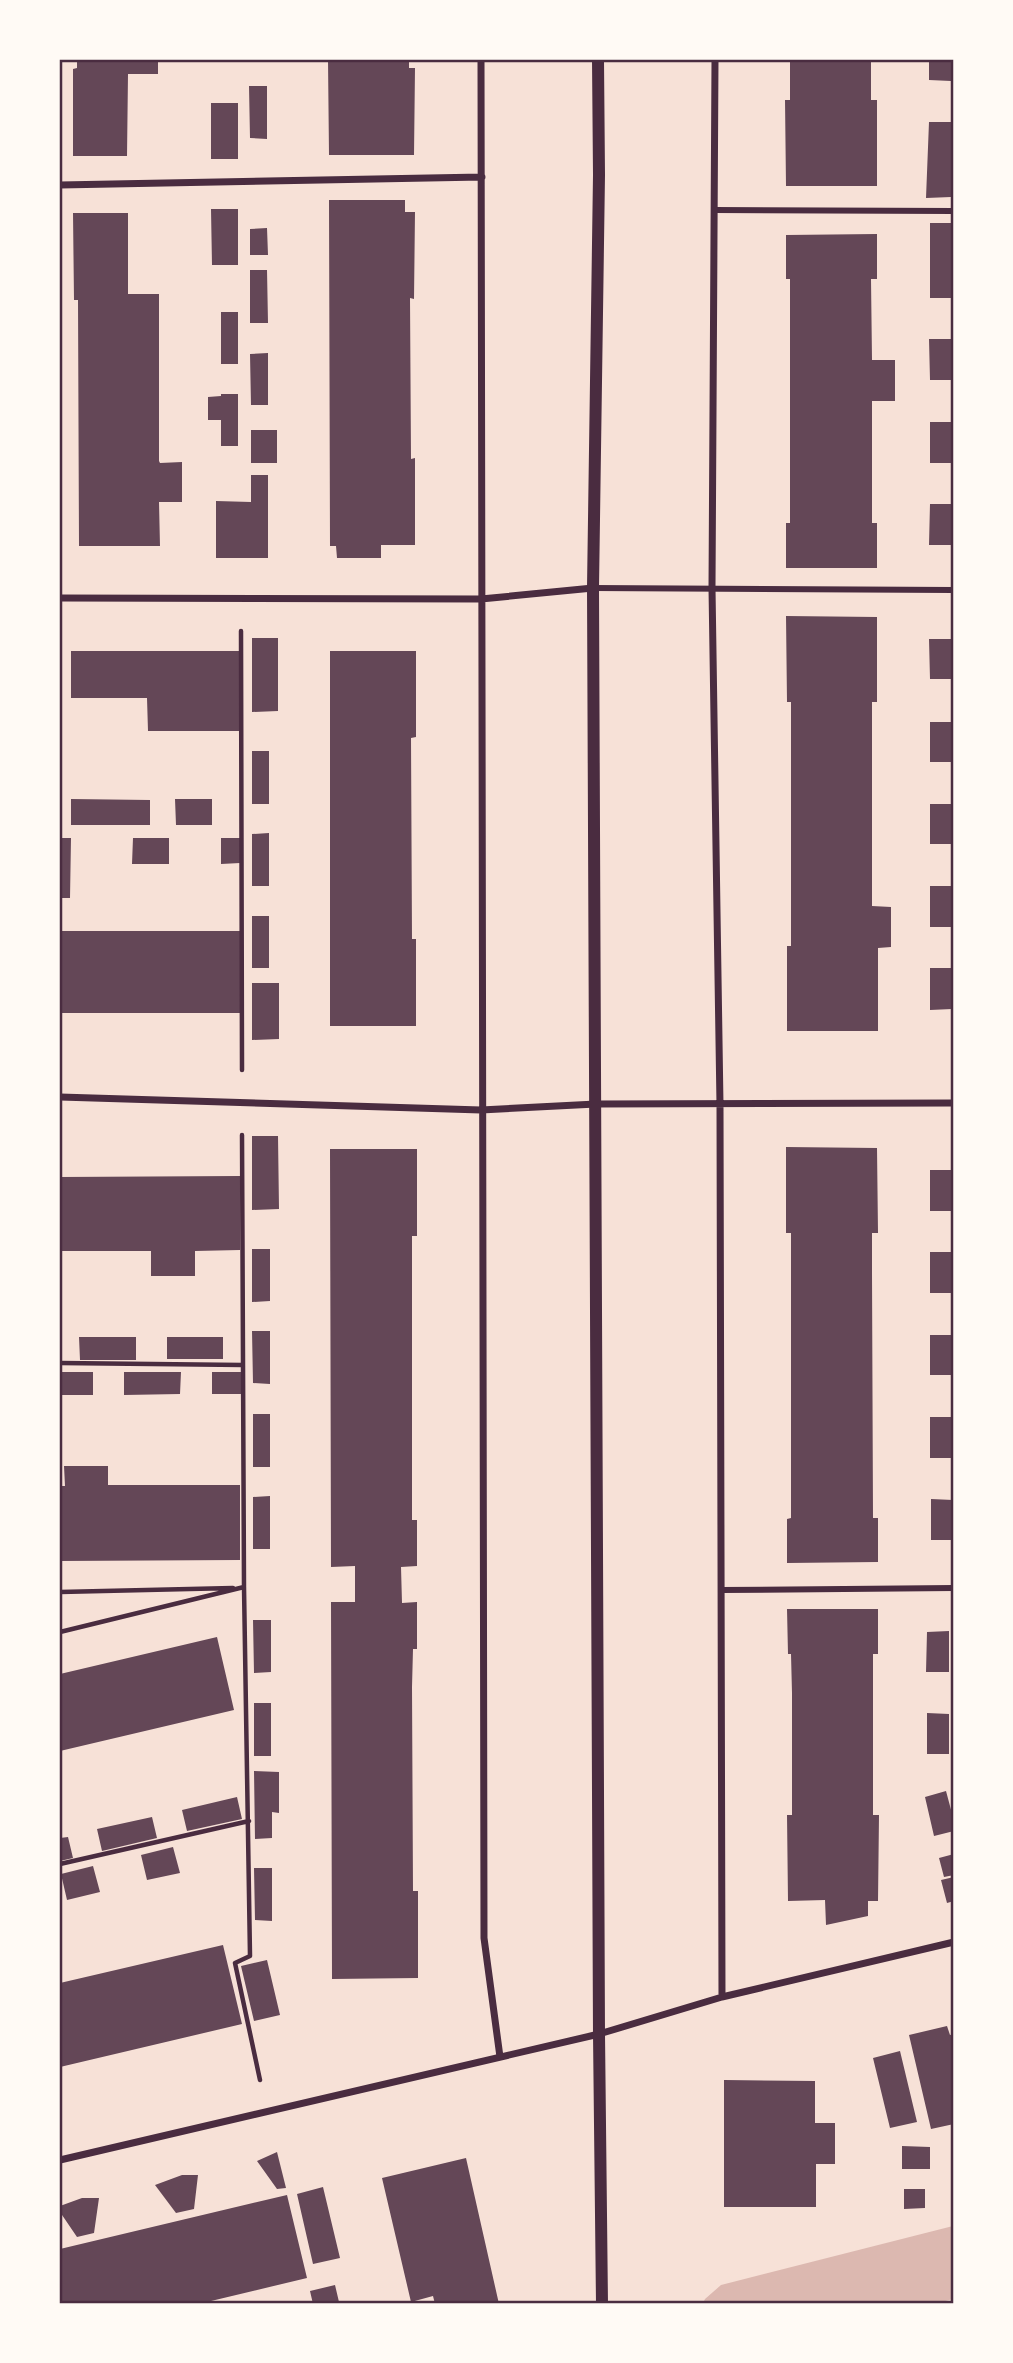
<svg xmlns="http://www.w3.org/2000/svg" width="1013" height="2363" viewBox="0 0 1013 2363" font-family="Lora,serif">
  <rect width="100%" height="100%" fill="#f7e1d7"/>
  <!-- water -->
  <path fill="#dcb8b0" d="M 953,2226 L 953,2299 L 934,2304 L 703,2303 L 705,2299 L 721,2285 Z"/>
  <!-- building -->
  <path fill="#644757" d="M 77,60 L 158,60 L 158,74 L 128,74 L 127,156 L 73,156 L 73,69 L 77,68 Z
    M 328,60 L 409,60 L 409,68 L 415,68 L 414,155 L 329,155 Z
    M 790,60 L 871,60 L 871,100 L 877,100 L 877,186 L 786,186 L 785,100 L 790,100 Z
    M 929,60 L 951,60 L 951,81 L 929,80 Z
    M 249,86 L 267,86 L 267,139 L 250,138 Z
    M 211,103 L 238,103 L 238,159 L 211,159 Z
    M 929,122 L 952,122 L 951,197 L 926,198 Z
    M 329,200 L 405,200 L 405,212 L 415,212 L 414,299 L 410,298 L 411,459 L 415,458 L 415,545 L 381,545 L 381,558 L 337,558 L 336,546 L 330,546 Z
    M 211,209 L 238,209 L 238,265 L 212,265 Z
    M 73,213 L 128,213 L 128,294 L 159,294 L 159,461 L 160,463 L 182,462 L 182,502 L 159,502 L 160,546 L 79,546 L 78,300 L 74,300 Z
    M 930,223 L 951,223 L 952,298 L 930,298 Z
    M 267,228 L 268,255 L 250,255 L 250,229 Z
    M 877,234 L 877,279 L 871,279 L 872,360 L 895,360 L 895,401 L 872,401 L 872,523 L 877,523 L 877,568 L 786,568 L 786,523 L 790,523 L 790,279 L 786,279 L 786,235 Z
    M 250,270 L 267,270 L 268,323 L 250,323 Z
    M 221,312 L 238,312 L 238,364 L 221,364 Z
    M 929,339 L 951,339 L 952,380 L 930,380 Z
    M 268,353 L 268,405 L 251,405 L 250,354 Z
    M 221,394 L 238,394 L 238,446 L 221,446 L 221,420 L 208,420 L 208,397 L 221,396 Z
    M 930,422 L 952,422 L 952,463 L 930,463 Z
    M 251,430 L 277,430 L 277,463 L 251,463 Z
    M 251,475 L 268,475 L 268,558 L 216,558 L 216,501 L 251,502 Z
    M 930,504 L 952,504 L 952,545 L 929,545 Z
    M 786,616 L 877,617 L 877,702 L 872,702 L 872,906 L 891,907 L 891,947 L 878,948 L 878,1031 L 787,1031 L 787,946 L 791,946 L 791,702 L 787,702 Z
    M 252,638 L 278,638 L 278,711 L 252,712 Z
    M 929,639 L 952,639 L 952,679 L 930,679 Z
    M 71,651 L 240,651 L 240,731 L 148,731 L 147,698 L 71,698 Z
    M 330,651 L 416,651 L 416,737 L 411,738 L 412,939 L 416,939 L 416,1026 L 330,1026 Z
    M 930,722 L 952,722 L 952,762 L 930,762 Z
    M 252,751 L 269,751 L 269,804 L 252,804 Z
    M 71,799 L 150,800 L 150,825 L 71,825 Z
    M 175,799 L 212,799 L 212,825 L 176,825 Z
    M 930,804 L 952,804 L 952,844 L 930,844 Z
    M 269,833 L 269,886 L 252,886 L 252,834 Z
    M 60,838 L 71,838 L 70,898 L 60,898 Z
    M 133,838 L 169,838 L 169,864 L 132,864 Z
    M 221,838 L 240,838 L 240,863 L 221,864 Z
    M 930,886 L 952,886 L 953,927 L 930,927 Z
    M 252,916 L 269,916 L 269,968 L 252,968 Z
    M 62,931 L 240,931 L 240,1013 L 62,1013 Z
    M 930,968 L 952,968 L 952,1009 L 930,1010 Z
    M 252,983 L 279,983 L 279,1039 L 252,1040 Z
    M 252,1136 L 278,1136 L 279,1209 L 252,1210 Z
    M 786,1147 L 877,1148 L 878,1233 L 872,1233 L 872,1273 L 873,1518 L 878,1518 L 878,1562 L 787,1563 L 787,1519 L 791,1518 L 791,1233 L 786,1233 Z
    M 330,1149 L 417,1149 L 417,1236 L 412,1236 L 412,1520 L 417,1520 L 417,1566 L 401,1567 L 402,1603 L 417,1602 L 417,1649 L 413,1649 L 412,1687 L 413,1891 L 418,1891 L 418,1978 L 332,1979 L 331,1602 L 355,1602 L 355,1566 L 331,1567 Z
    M 930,1170 L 952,1170 L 952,1211 L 930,1211 Z
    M 240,1176 L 240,1250 L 195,1251 L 195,1276 L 151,1276 L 151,1251 L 60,1251 L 60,1177 Z
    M 252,1249 L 270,1249 L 270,1301 L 252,1302 Z
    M 930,1252 L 952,1252 L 953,1293 L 930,1293 Z
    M 252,1331 L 270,1331 L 270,1384 L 253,1383 Z
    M 930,1335 L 952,1335 L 952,1375 L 930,1375 Z
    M 79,1337 L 136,1337 L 136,1360 L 80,1360 Z
    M 167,1337 L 223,1337 L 223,1359 L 167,1359 Z
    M 60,1372 L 93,1372 L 93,1395 L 60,1395 Z
    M 124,1372 L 181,1372 L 180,1394 L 124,1395 Z
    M 212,1372 L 241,1372 L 241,1394 L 212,1394 Z
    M 253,1414 L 270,1414 L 270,1467 L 253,1467 Z
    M 930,1417 L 953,1417 L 952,1458 L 930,1458 Z
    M 64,1466 L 108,1466 L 108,1485 L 240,1485 L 240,1560 L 60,1561 L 60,1486 L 65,1486 Z
    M 270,1496 L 270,1549 L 253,1549 L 253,1497 Z
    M 931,1499 L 953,1500 L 953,1540 L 931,1540 Z
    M 787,1609 L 878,1609 L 878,1654 L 873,1654 L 873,1815 L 879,1815 L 878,1901 L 868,1901 L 868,1916 L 826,1925 L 825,1900 L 788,1901 L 787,1815 L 792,1815 L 792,1693 L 791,1654 L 788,1654 Z
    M 253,1620 L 271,1620 L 271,1672 L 254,1673 Z
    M 949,1631 L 949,1672 L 926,1672 L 927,1632 Z
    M 217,1637 L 234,1710 L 60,1751 L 60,1674 Z
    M 254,1703 L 271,1703 L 271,1756 L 254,1756 Z
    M 927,1713 L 949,1714 L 949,1754 L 927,1754 Z
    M 254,1771 L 279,1772 L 279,1813 L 272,1812 L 272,1838 L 255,1839 Z
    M 946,1791 L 954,1821 L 954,1831 L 934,1836 L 925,1797 Z
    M 237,1797 L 242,1819 L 187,1831 L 182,1810 Z
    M 152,1817 L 157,1838 L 102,1851 L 97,1829 Z
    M 68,1837 L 73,1858 L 60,1861 L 60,1838 Z
    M 173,1847 L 180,1873 L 147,1880 L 141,1855 Z
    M 954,1854 L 954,1875 L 944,1877 L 939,1858 Z
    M 93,1866 L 100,1892 L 67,1900 L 61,1874 Z
    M 254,1868 L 272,1868 L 272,1921 L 255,1920 Z
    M 954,1877 L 954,1901 L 947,1903 L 941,1880 Z
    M 223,1945 L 242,2024 L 60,2067 L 60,1983 Z
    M 267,1960 L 280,2015 L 254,2021 L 241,1966 Z
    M 947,2026 L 950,2035 L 954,2034 L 954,2124 L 931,2129 L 909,2035 Z
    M 900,2051 L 917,2122 L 890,2128 L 873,2058 Z
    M 724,2080 L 815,2081 L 815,2123 L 835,2123 L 835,2164 L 816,2164 L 816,2207 L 724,2207 Z
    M 902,2146 L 930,2147 L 930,2169 L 902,2169 Z
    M 277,2152 L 286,2188 L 277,2189 L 257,2161 Z
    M 466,2158 L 499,2304 L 435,2304 L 433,2296 L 411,2302 L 382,2178 Z
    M 182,2175 L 198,2175 L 194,2209 L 176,2213 L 155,2185 Z
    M 323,2187 L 340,2258 L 313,2264 L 297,2194 Z
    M 904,2189 L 925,2189 L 925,2208 L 904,2209 Z
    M 287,2195 L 307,2278 L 211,2301 L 211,2304 L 60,2304 L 60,2249 Z
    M 82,2198 L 99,2198 L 94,2233 L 77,2237 L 60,2212 L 60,2206 Z
    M 335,2285 L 339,2302 L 313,2304 L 310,2291 Z"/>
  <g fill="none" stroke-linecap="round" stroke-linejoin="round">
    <!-- path -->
    <path stroke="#4a2c40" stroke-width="4.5" d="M 241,631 L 242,1070
      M 242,1135 L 244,1587 L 250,1956 L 235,1963 L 260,2080
      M 60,1363 L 243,1365
      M 60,1592 L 233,1588
      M 60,1632 L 244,1587
      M 60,1864 L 249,1821"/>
    <!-- pedestrian -->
    <path stroke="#4a2c40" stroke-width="6" d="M 714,210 L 954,211
      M 593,588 L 954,590
      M 721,1590 L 954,1588"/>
    <!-- minor -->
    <path stroke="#4a2c40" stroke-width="7" d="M 481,60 L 484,1938 L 500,2057
      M 715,60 L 712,588 L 720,1105 L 722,1997
      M 60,185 L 482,177
      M 60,598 L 481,599 L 593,588
      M 60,1097 L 481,1110 L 596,1104 L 954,1103
      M 60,2160 L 599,2034 L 722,1997 L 954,1942"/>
    <!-- tertiary -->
    <path stroke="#4a2c40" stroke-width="12" d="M 598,60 L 599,175 L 593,588 L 599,2034 L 602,2304"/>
  </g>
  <!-- border -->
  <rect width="1013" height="2363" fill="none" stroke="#fffaf5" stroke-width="122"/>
  <rect x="61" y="61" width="891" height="2241" fill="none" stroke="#4a2c40" stroke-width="2.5"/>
</svg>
